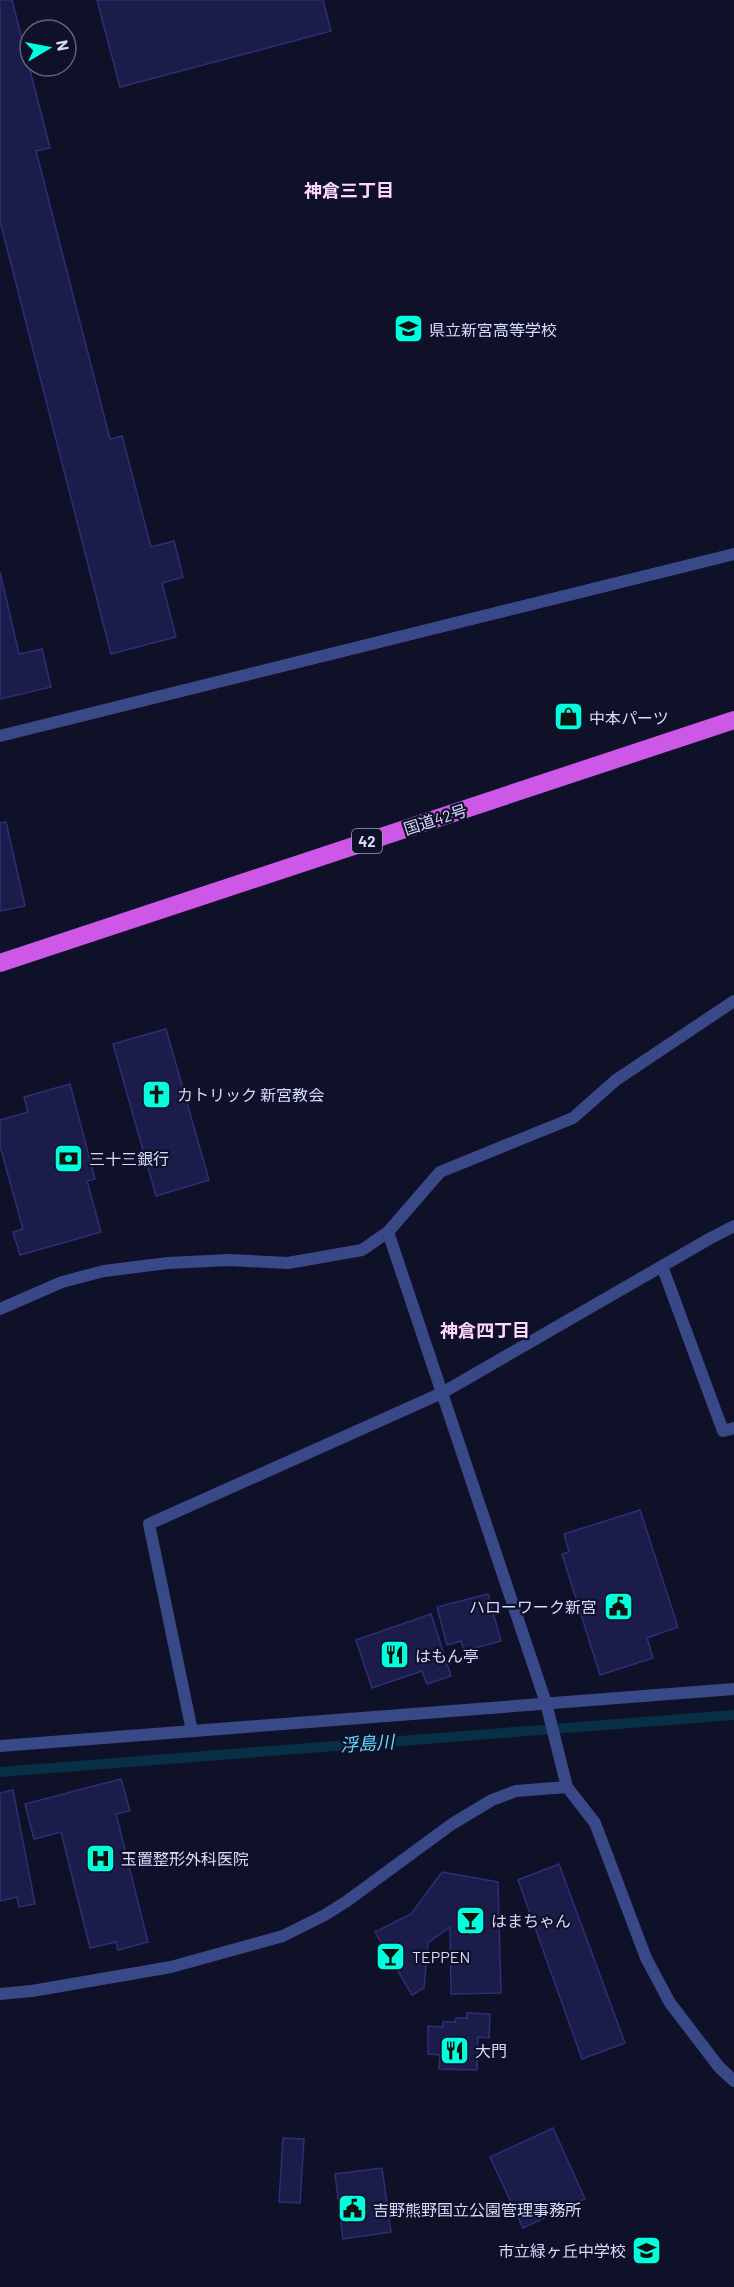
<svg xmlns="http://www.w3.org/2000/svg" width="734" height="2287" viewBox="0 0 734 2287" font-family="Barlow,'Noto Sans JP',sans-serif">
  <rect width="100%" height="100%" fill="#0f1128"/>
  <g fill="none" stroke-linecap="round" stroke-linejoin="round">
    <!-- stream -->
    <path stroke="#092f47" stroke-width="10" d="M 0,1772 L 734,1715"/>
  </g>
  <!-- building -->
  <path fill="#1b1c49" stroke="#2c2f76" stroke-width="1.5" d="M 0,0 L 12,0 L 50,148 L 36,151 L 110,439 L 122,436 L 151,547 L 174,541 L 183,577 L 162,583 L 176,637 L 111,654 L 0,221 Z
    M 97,0 L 323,0 L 331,31 L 120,87 Z
    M 0,572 L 19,654 L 42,649 L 51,687 L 0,699 Z
    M 6,822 L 25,906 L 0,911 L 0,823 Z
    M 166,1029 L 209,1180 L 156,1196 L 113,1044 Z
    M 70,1084 L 95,1179 L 87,1181 L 101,1232 L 20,1255 L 13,1232 L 23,1229 L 0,1146 L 0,1120 L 28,1112 L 24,1097 Z
    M 640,1510 L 678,1627 L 647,1638 L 653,1658 L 600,1675 L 562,1554 L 569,1552 L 564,1534 Z
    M 488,1594 L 501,1641 L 464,1651 L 461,1641 L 447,1645 L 437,1607 Z
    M 431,1614 L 451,1676 L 427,1684 L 422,1671 L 372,1688 L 356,1640 Z
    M 121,1779 L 130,1811 L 116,1814 L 148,1942 L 118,1950 L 116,1942 L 90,1948 L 61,1832 L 34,1839 L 25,1804 Z
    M 13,1790 L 35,1904 L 19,1907 L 17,1897 L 0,1901 L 0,1793 Z
    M 559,1864 L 625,2043 L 582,2059 L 518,1880 Z
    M 442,1872 L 498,1882 L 501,1993 L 451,1994 L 450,1927 L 428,1943 L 424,1988 L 412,1995 L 375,1932 L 411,1914 Z
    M 467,2013 L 490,2014 L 489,2038 L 478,2037 L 477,2070 L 439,2069 L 440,2055 L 428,2054 L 428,2026 L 443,2027 L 443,2022 L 455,2022 L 456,2018 L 467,2018 Z
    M 553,2128 L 585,2199 L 523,2228 L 490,2157 Z
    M 283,2138 L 304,2139 L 300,2203 L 279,2202 Z
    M 382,2168 L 391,2232 L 343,2239 L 335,2174 Z"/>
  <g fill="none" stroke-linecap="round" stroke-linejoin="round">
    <!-- minor -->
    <path stroke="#394988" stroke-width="12" d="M 0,736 L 734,554
      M 388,1232 L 546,1703 L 567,1787 L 595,1823 L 646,1958 L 670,2003 L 719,2067 L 734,2081
      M 662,1266 L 723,1431 L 734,1428
      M 0,1309 L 62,1282 L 104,1271 L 168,1263 L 229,1260 L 288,1263 L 362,1250 L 388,1232 L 440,1172 L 573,1118 L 616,1080 L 734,1001
      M 192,1731 L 149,1524 L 442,1393 L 709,1239 L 734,1226
      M 0,1746 L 734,1689
      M 0,1994 L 32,1991 L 171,1967 L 283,1936 L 325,1915 L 347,1901 L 452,1824 L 492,1800 L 516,1791 L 567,1787"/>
    <!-- trunk -->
    <path stroke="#cd57e7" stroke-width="18" d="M 0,963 L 734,720"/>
  </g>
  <!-- icons -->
  <defs>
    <symbol id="school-square" viewBox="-11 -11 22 22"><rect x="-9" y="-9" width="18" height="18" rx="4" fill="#02ffdb" stroke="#0f1128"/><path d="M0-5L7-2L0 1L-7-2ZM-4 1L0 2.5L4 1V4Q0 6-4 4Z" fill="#111"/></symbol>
    <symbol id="shop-square" viewBox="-11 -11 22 22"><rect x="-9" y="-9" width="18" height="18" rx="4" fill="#02ffdb" stroke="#0f1128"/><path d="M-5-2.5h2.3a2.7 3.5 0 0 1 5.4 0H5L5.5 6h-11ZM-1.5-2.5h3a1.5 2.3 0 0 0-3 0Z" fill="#111"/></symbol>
    <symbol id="church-square" viewBox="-11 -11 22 22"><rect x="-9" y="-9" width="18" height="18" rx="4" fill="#02ffdb" stroke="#0f1128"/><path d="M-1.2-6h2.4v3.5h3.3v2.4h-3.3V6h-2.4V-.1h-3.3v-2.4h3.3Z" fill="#111"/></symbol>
    <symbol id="bank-square" viewBox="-11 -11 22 22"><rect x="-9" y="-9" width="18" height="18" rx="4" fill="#02ffdb" stroke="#0f1128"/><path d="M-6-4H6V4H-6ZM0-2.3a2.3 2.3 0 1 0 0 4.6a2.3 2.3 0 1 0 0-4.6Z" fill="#111"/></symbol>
    <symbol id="civic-square" viewBox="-11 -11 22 22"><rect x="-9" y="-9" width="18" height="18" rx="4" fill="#02ffdb" stroke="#0f1128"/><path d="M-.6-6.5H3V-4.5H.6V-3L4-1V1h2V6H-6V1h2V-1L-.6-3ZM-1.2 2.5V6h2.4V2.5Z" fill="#111"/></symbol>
    <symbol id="restaurant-square" viewBox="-11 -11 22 22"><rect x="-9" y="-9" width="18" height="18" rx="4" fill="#02ffdb" stroke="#0f1128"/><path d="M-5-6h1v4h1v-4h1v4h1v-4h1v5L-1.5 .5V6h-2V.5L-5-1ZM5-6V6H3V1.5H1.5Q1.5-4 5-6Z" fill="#111"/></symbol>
    <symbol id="hospital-square" viewBox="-11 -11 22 22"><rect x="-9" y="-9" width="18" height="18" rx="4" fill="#02ffdb" stroke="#0f1128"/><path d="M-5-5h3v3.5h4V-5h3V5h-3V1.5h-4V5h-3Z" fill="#111"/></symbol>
    <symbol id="bar-square" viewBox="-11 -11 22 22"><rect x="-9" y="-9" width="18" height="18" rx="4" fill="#02ffdb" stroke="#0f1128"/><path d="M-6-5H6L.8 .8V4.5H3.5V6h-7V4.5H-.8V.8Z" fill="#111"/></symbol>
  </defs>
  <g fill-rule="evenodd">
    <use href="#school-square" x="392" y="312" width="33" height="33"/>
    <use href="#shop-square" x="552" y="700" width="33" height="33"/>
    <use href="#church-square" x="140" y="1078" width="33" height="33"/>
    <use href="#bank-square" x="52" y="1142" width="33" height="33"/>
    <use href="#civic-square" x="602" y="1590" width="33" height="33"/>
    <use href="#restaurant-square" x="378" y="1638" width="33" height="33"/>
    <use href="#hospital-square" x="84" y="1842" width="33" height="33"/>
    <use href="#bar-square" x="454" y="1904" width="33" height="33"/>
    <use href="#bar-square" x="374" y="1940" width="33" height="33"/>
    <use href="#restaurant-square" x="438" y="2034" width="33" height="33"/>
    <use href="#civic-square" x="336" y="2192" width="33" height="33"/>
    <use href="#school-square" x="630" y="2234" width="33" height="33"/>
  </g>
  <g text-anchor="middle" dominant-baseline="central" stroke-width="4.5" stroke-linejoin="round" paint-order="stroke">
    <!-- shield labels -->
    <rect fill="#0f1128" stroke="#9a9ebe" stroke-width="1.5" x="352" y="829" width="30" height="24" rx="4.5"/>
    <g font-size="15" font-weight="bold" fill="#d6dbff">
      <text x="367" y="841">42</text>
    </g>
    <!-- poi labels -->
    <g font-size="16" fill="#d6dbff" stroke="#0f1128" text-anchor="start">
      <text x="429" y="329">県立新宮高等学校</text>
      <text x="589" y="717">中本パーツ</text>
      <text x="177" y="1094">カトリック 新宮教会</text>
      <text x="89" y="1158">三十三銀行</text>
      <text x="597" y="1606" text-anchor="end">ハローワーク新宮</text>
      <text x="415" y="1655">はもん亭</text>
      <text x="121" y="1858">玉置整形外科医院</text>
      <text x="491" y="1920">はまちゃん</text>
      <text x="412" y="1956">TEPPEN</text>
      <text x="475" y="2050">大門</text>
      <text x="373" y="2209">吉野熊野国立公園管理事務所</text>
      <text x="626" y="2250" text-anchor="end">市立緑ヶ丘中学校</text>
    </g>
    <!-- street labels -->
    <g font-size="16" fill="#d6dbff" stroke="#0f1128">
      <text transform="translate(435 819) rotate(-18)">国道42号</text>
    </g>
    <!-- neighbourhood labels -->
    <g font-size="18" font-weight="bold" fill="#ffd8fa" stroke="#0f1128">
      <text x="349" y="190">神倉三丁目</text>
      <text x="485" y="1330">神倉四丁目</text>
    </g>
    <!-- water labels -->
    <g font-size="18" font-style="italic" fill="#64ddff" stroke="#0f1128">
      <text transform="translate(367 1743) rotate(-4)">浮島川</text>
    </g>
  </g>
  <!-- north arrow -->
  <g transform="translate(48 48) rotate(80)"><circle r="28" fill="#0f1128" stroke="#5f627e" stroke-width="1.5"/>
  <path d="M0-4.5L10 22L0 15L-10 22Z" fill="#02ffdb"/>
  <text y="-9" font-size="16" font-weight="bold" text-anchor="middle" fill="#d6dbff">N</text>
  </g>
</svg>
